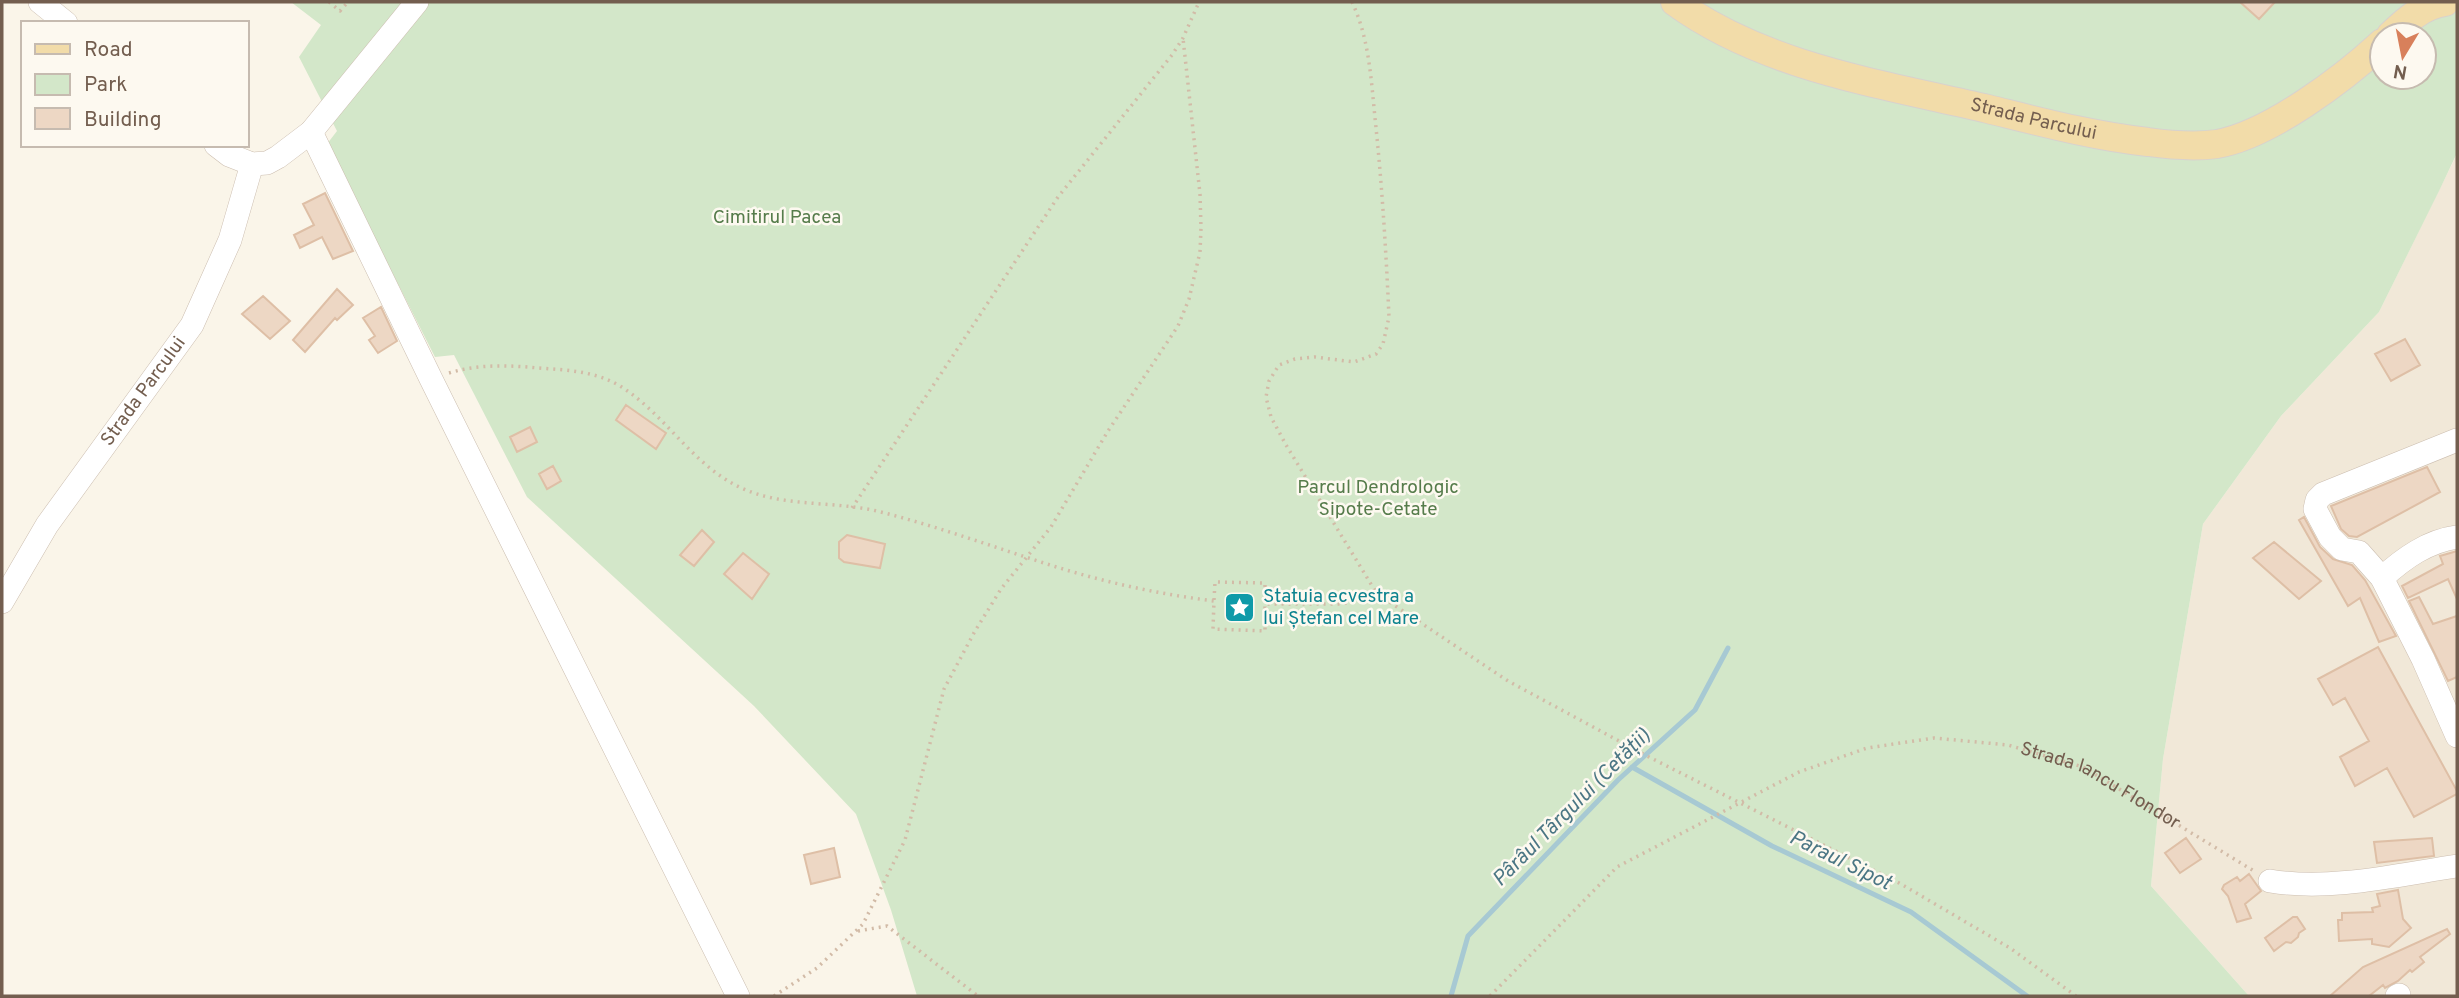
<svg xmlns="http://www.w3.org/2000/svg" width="2459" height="998" viewBox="0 0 2459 998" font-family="Overpass,sans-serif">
  <rect width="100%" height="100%" fill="#faf5e9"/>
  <!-- residential -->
  <path fill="#f1e8d8" d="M 2457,146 L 2457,996 L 2249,996 L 2151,886 L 2163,759 L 2203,524 L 2281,416 L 2379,312 L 2457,154 Z"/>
  <!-- green -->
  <path fill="#d3e7c9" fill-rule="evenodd" d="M 291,2 L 2457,2 L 2457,153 L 2440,189 L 2379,312 L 2281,416 L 2203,524 L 2163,759 L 2151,886 L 2249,996 L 917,996 L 891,910 L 856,814 L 754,706 L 527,497 L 454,355 L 435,357 L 327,144 L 337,131 L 299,57 L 321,25 ZM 2382,35 L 2424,35 L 2424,77 L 2382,77 Z"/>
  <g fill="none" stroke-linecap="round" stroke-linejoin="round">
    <!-- stream -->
    <path stroke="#a7c9d3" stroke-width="5" d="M 1632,767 L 1772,846 L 1911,912 L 2027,996
      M 1451,996 L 1468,936 L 1618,780 L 1695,710 L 1728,648"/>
  </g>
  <!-- building -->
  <path fill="#edd7c4" stroke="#debfa6" stroke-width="2" d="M 2240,2 L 2275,2 L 2259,19 Z
    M 325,193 L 353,251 L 333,259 L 322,237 L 300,248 L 294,235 L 314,225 L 303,204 Z
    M 337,289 L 353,305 L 337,320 L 335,318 L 305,352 L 293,340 Z
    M 263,296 L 290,321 L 270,339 L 242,314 Z
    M 381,307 L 397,341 L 378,353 L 369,340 L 375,336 L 363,318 Z
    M 2405,339 L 2420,365 L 2391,381 L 2375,354 Z
    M 626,405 L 666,433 L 656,449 L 616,420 Z
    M 530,427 L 537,442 L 517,452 L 510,437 Z
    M 553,466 L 561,481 L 547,489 L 539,474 Z
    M 2427,467 L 2440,492 L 2357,537 L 2349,536 L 2341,529 L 2331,506 Z
    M 2304,517 L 2320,547 L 2333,559 L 2352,565 L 2365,580 L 2396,636 L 2379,642 L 2360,598 L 2348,606 L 2299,520 Z
    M 702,530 L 714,542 L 694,566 L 680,555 Z
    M 847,535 L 885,544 L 880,568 L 844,562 L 839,558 L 839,542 Z
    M 2274,542 L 2321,581 L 2299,599 L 2253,558 Z
    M 2457,551 L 2457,599 L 2448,579 L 2408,598 L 2402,586 L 2443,564 L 2440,556 Z
    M 743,553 L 769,574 L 752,599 L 724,574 Z
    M 2419,597 L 2433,624 L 2457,616 L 2457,677 L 2448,681 L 2409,601 Z
    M 2378,647 L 2457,791 L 2457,794 L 2414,817 L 2387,768 L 2355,786 L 2340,757 L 2369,741 L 2345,698 L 2333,705 L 2318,679 Z
    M 2186,838 L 2201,859 L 2180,873 L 2165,853 Z
    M 2432,838 L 2434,856 L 2377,863 L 2374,842 Z
    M 834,848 L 840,877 L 811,884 L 804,855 Z
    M 2249,874 L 2261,891 L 2245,904 L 2251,918 L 2237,922 L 2228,896 L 2222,889 L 2224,885 L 2237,877 L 2240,881 Z
    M 2398,890 L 2403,919 L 2411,928 L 2389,947 L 2372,944 L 2372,939 L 2339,941 L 2338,920 L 2342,920 L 2342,913 L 2373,912 L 2372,908 L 2380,906 L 2377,894 Z
    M 2293,917 L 2297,917 L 2305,929 L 2299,933 L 2298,937 L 2291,943 L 2286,942 L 2274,951 L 2265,938 Z
    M 2447,929 L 2450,934 L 2420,957 L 2424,962 L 2412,972 L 2410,970 L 2398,981 L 2385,988 L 2383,985 L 2369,996 L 2330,996 L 2363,967 Z"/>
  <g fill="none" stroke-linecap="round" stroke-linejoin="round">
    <defs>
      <g id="minor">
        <path d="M 40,2 L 66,23"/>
        <path d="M 311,132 L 431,379 L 738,996"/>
        <path d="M 216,145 L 229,155 L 252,164 L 267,163 L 278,157 L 311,132 L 417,2"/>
        <path d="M 2457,440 L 2323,494 L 2317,500 L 2315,509 L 2330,537 L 2342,549 L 2359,552 L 2382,578 L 2423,659 L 2457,736"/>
        <path d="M 2382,578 C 2404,558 2428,541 2457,537"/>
        <path id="s2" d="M 2,602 L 47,525 L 192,325 L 230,240 L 252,164"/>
        <path d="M 2270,881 C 2331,891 2397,875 2457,866"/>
        <path d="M 2397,996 L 2399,995"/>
      </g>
      <g id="major">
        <path id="s3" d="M 1675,2 C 1764,67 1882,84 1988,109 C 2041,122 2093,136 2148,142 C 2170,145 2194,147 2217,144 C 2269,135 2343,79 2382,43"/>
        <path d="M 2391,35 C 2406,21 2423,5 2445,2"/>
      </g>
    </defs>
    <!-- minor casing -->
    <use href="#minor" stroke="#ccbeb0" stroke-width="24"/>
    <!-- major casing -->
    <use href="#major" stroke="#d8d2ce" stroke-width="30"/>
    <!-- path -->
    <g stroke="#d2bba7" stroke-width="3.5" stroke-dasharray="2 5" stroke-linecap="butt">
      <path d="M 329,2 L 340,11 L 348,2"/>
      <path d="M 1352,2 C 1369,38 1371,78 1375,118 C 1382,184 1386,250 1389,317 L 1383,344 L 1376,354 L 1354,362 L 1315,357 L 1295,359 L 1279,365 L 1269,381 L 1266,397 L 1271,417 L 1286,445 L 1374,589 L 1382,597 L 1508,681 L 1645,755 L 1901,884 L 2010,948 L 2076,996"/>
      <path d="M 449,373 C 478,364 509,365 538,368 C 567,370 595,371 620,386 C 667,415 694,469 746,490 C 787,507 834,501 877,511 C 933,525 988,545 1044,563 C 1099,581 1157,594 1214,601 L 1213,629 L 1265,631 L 1265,604 L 1341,604 L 1382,597"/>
      <path d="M 852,508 L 1058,197 L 1172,55 L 1183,38 L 1199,2"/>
      <path d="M 1214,600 L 1215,582 L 1265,583 L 1265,604"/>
      <path d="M 858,931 L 887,926 L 978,996"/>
      <path d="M 774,996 L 817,968 L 863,924 L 905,840 L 944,689 L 975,631 L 1001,589 L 1051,527 L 1108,431 L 1178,326 L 1189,299 L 1200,252 L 1201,228 L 1200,194 L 1183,38"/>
      <path id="s1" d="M 1490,996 L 1617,867 L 1799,772 L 1867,748 L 1934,738 L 2008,745 L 2083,767 L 2254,871"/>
    </g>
    <!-- minor -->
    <use href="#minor" stroke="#fff" stroke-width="23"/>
    <!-- major -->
    <use href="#major" stroke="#f2dca9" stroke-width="28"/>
  </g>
  <!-- icons -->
  <defs>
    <symbol id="sight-square" viewBox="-11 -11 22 22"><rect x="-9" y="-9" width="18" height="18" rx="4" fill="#0f9aa8" stroke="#fdf9f0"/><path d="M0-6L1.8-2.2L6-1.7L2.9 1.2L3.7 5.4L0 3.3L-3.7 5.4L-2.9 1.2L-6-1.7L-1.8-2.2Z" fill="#fff"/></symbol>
  </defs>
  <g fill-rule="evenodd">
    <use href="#sight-square" x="1222" y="590" width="35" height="35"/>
  </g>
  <g text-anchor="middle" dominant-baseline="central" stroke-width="5" stroke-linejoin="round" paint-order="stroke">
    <!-- street labels -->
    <g font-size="19" fill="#735e4f" stroke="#fdf9f0">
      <text stroke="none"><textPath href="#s3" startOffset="380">Strada Parcului</textPath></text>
      <text stroke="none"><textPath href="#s2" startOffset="254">Strada Parcului</textPath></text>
      <text stroke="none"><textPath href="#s1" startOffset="702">Strada Iancu Flondor</textPath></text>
    </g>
    <!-- park labels -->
    <g font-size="19" fill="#567c4b" stroke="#fdf9f0">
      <text x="777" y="218">Cimitirul Pacea</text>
      <text x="1378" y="488">Parcul Dendrologic<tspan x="1378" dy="22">Sipote-Cetate</tspan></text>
    </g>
    <!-- culture labels -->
    <g font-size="19" fill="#0d838f" stroke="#fdf9f0" text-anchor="start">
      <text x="1263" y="597">Statuia ecvestra a<tspan x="1263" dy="22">lui Ștefan cel Mare</tspan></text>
    </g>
    <!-- water labels -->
    <g font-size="21" font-style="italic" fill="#4b7684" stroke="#fdf9f0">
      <text transform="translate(1572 808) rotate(-45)">Pârâul Târgului (Cetății)</text>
      <text transform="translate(1840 861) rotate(26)">Paraul Sipot</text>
    </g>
  </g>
  <!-- border -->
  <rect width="2459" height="998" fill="none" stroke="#735e4f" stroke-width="7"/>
  <!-- legend -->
  <rect x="21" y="21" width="228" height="126" fill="#fdf9f0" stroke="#c6bbb0" stroke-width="2"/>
  <rect x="35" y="44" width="35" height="10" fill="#f2dca9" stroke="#c6bbb0" stroke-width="2"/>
  <text x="84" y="56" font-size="21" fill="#735e4f">Road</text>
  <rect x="35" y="74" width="35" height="21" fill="#d3e7c9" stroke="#c6bbb0" stroke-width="2"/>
  <text x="84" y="91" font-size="21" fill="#735e4f">Park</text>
  <rect x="35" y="108" width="35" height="21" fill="#edd7c4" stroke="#c6bbb0" stroke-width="2"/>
  <text x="84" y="126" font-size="21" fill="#735e4f">Building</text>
  <!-- north arrow -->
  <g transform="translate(2403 56) rotate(190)"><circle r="33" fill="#fdf9f0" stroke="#c6bbb0" stroke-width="2"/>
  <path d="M0-5L12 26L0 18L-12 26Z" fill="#d8805b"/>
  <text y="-10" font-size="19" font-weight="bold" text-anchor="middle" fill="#735e4f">N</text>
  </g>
</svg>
